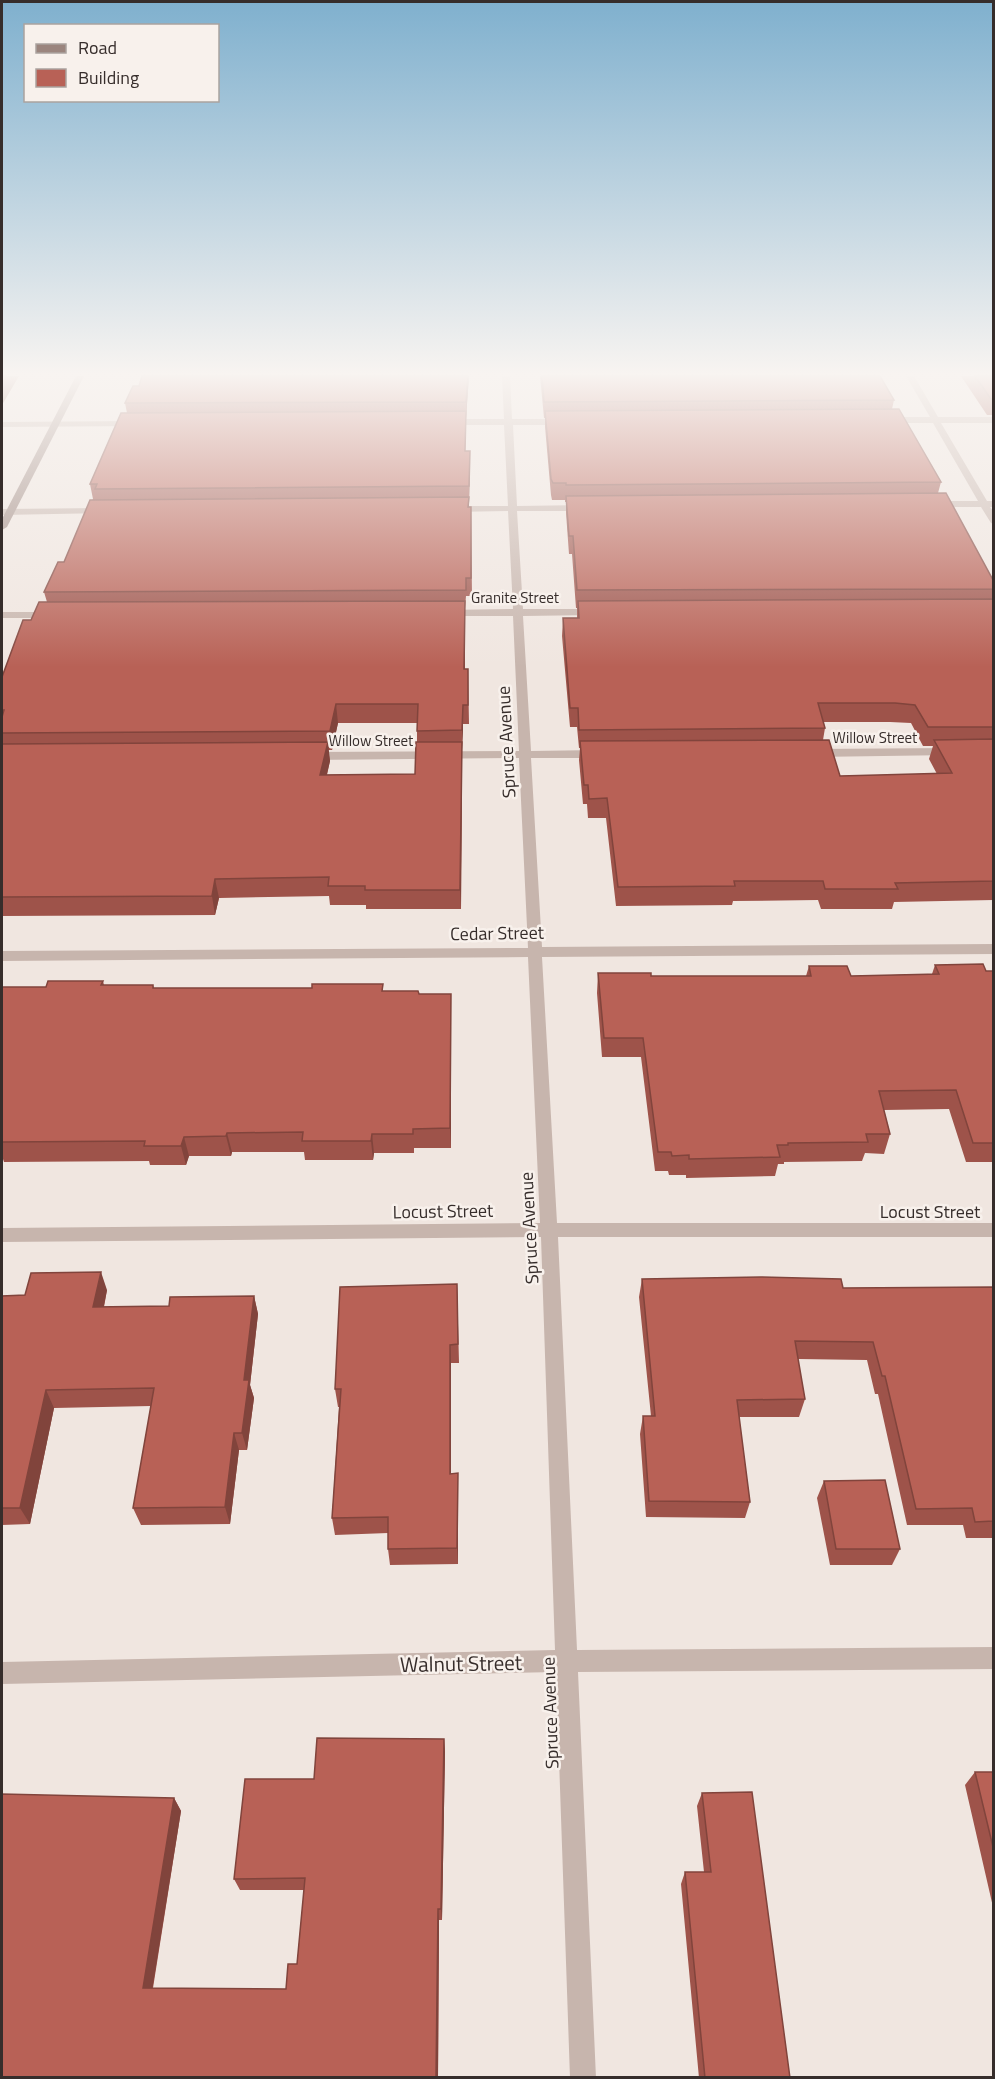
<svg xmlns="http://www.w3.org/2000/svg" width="995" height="2079" viewBox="0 0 995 2079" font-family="'Titillium Web',sans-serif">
  <rect width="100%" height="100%" fill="#f0e6e0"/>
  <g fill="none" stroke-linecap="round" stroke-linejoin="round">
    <!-- street -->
    <path fill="#c7b5ad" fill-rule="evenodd" d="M 502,376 L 510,376 L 512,419 L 565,419 L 569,422 L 565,425 L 513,425 L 517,506 L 586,505 L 591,508 L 586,511 L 517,511 L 523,609 L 595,609 L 600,612 L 595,615 L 523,616 L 531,751 L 598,750 L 604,754 L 598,758 L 531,758 L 542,947 L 994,944 L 994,954 L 542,957 L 557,1223 L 994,1223 L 994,1237 L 558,1237 L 577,1650 L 994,1647 L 994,1669 L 578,1672 L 596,2078 L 570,2078 L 556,1672 L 2,1684 L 2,1662 L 555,1650 L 541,1237 L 2,1242 L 2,1228 L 540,1223 L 528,957 L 2,961 L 2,951 L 528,948 L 519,758 L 310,760 L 304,756 L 310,752 L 519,751 L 513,616 L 445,616 L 440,613 L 445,610 L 513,609 L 508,511 L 451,512 L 446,509 L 451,506 L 508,506 L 504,425 L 445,425 L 441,422 L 445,419 L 504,419 Z
      M 906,376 L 914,376 L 938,417 L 994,417 L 994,423 L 941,423 L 987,501 L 994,501 L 994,507 L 990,507 L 994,512 L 994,524 L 991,523 L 981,507 L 934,507 L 929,504 L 934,501 L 978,501 L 933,423 L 886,423 L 882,420 L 886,417 L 930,417 Z
      M 136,421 L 140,424 L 139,426 L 2,427 L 2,422 Z
      M 103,508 L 106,509 L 106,513 L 2,515 L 2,509 Z
      M 2,612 L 52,612 L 57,615 L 52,618 L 2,618 Z
      M 949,748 L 953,749 L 953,755 L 814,757 L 808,753 L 814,749 Z"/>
    <!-- secondary -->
    <path fill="#9b857e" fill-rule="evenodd" d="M 76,376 L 84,376 L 7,527 L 2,530 L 2,519 Z"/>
  </g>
  <!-- wall -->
  <path fill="#9e534a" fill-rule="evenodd" d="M 469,376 L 466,418 L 465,451 L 470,451 L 469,503 L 469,507 L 471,507 L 472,596 L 466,596 L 465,608 L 465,669 L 468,669 L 469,724 L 463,724 L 462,749 L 461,909 L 366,909 L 366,905 L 330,905 L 329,896 L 219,898 L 215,915 L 2,916 L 2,677 L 31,620 L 47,602 L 44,592 L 64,562 L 93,499 L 90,484 L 127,413 L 125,403 ZM 338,723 L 417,723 L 417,742 L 415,774 L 327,775 L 330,761 L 328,750 L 332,750 Z
    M 540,376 L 880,376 L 894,400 L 892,409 L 941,482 L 938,493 L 993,580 L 993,900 L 894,902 L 892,909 L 821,909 L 818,900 L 733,901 L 732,905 L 616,906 L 606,818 L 588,818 L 587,804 L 583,804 L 579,760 L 580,748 L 579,748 L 577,727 L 570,727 L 562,636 L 563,618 L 577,618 L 577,608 L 576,608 L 572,554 L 569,554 L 566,513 L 566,502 L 565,502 L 565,500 L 552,500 L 551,495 L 545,427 L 545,418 L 544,418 ZM 823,722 L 890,722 L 911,723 L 923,746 L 933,746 L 929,759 L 937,774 L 840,776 L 823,740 L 825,728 Z
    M 961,376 L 993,376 L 993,415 L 987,415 Z
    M 935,965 L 986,971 L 993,971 L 993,1162 L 966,1162 L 949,1109 L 884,1110 L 890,1134 L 884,1154 L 865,1153 L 862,1161 L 784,1162 L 784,1164 L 778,1164 L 775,1176 L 686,1178 L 686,1175 L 669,1175 L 668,1171 L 655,1171 L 641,1057 L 602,1057 L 597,993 L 598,973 L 651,976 L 806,976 L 809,966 L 851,976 L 932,974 Z
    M 103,981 L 104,985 L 153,985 L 154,988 L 383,991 L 419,994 L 451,994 L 451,1148 L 414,1148 L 414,1153 L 374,1153 L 373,1160 L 305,1160 L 304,1152 L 232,1152 L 231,1156 L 189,1156 L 186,1165 L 150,1165 L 149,1161 L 4,1162 L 2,1156 L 2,987 L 46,987 Z
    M 642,1279 L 843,1288 L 993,1287 L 993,1538 L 966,1538 L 963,1525 L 907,1525 L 878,1394 L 875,1394 L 867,1360 L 798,1359 L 805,1399 L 799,1417 L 739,1417 L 750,1502 L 745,1518 L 646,1517 L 640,1434 L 643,1416 L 651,1416 L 639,1297 Z
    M 457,1284 L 459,1363 L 451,1363 L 451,1474 L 458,1490 L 458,1564 L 390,1565 L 388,1549 L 388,1533 L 335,1535 L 332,1518 L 339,1407 L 338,1407 L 335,1389 Z
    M 107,1290 L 104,1307 L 169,1306 L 254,1296 L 258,1314 L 250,1385 L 254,1398 L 247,1450 L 239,1450 L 230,1524 L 141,1525 L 133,1508 L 151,1406 L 54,1408 L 30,1524 L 2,1525 L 2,1296 L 25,1295 Z
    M 824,1481 L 900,1549 L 892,1565 L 830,1565 L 817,1498 Z
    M 444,1739 L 445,1752 L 442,1920 L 439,1920 L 438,2078 L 2,2078 L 174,1798 L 181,1811 L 153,1988 L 286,1989 L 297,1964 L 304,1890 L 240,1890 L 234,1879 L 314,1779 Z
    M 975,1772 L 993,1772 L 993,1907 L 965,1785 Z
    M 702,1793 L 790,2078 L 699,2078 L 681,1884 L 685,1872 L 704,1872 L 697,1806 Z"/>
  <!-- shaded-wall -->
  <path fill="#81443c" d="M 6,376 L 19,376 L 2,405 L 2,383 Z
    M 468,376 L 469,376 L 466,418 L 466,402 Z
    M 470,451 L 470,468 L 469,503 L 469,486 Z
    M 336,704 L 338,723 L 332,750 L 330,731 Z
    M 463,705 L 463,749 L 462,730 Z
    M 328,742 L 330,761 L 322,794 L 320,775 Z
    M 462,742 L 462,761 L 461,909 L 460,890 Z
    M 215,879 L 219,898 L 215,915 L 212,896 Z
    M 451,994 L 451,1148 L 450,1128 Z
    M 227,1133 L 232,1152 L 231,1156 L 226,1136 Z
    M 372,1134 L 374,1153 L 373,1160 L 371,1141 Z
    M 184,1137 L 189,1156 L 186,1165 L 181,1146 Z
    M 101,1272 L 107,1290 L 100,1325 L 93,1307 Z
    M 254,1296 L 258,1314 L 250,1385 L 254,1398 L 247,1450 L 242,1433 L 244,1380 Z
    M 450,1345 L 451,1363 L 451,1491 L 450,1474 Z
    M 46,1390 L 54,1408 L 30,1524 L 20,1508 Z
    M 234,1433 L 239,1450 L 230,1524 L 225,1507 Z
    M 458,1473 L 458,1564 L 457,1548 Z
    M 444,1739 L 445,1752 L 442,1920 L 441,1909 Z
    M 174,1798 L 181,1811 L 151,1997 L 143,1988 Z
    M 438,1909 L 439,1920 L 438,2078 L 436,2078 Z"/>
  <!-- building -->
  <path fill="#b86156" stroke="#81443c" stroke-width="1.5" d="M 2,376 L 6,376 L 2,383 Z
    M 142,376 L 468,376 L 466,402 L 125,403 L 133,386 L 139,386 Z
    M 542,376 L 880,376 L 894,400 L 544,402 Z
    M 975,376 L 993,376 L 993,399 L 991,399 Z
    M 899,409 L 941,482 L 566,485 L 566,483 L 553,483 L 551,479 L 545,411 Z
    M 466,411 L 465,451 L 470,451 L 469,486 L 95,489 L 97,484 L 90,484 L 121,413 Z
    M 946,493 L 993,580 L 993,589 L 577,590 L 573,536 L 569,536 L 566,496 Z
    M 469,497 L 468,507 L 471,507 L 471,578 L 466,578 L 466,590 L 44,592 L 58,562 L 64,562 L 90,500 Z
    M 993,599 L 993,727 L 928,727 L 915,705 L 895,703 L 818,703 L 825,728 L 579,730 L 578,708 L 570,708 L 563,618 L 579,618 L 578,601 Z
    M 465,601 L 464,669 L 468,669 L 468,705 L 463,705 L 462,730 L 417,731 L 418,704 L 336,704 L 330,731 L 2,733 L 2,717 L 4,710 L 2,710 L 2,677 L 23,620 L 31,620 L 39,602 Z
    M 993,739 L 993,881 L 895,883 L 898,889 L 825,889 L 823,881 L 734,881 L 735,886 L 618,887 L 607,798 L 589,799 L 588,785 L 584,785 L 580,741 L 829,740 L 840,776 L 952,773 L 934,740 Z
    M 328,742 L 320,775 L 415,774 L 416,742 L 462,742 L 460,890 L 365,890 L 365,886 L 328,886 L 329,877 L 215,879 L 212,896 L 2,897 L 2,744 Z
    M 983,964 L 986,971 L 993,971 L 993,1143 L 973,1143 L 956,1090 L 879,1091 L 890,1134 L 866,1134 L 868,1142 L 788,1143 L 788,1145 L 777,1145 L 780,1157 L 689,1159 L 689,1155 L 672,1156 L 671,1152 L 658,1152 L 643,1038 L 604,1038 L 598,973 L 651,973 L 651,976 L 811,976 L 809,966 L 847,966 L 851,976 L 939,974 L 935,965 Z
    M 48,981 L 103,981 L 101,985 L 153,985 L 153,988 L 312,988 L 312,984 L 383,984 L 382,991 L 418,991 L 419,994 L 451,994 L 450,1128 L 413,1129 L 413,1134 L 372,1134 L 371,1141 L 302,1141 L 303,1132 L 227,1133 L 226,1136 L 184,1137 L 181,1146 L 144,1146 L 145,1141 L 2,1142 L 2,987 L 46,987 Z
    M 101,1272 L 93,1307 L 169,1306 L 170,1297 L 254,1296 L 244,1380 L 249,1380 L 242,1433 L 234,1433 L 225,1507 L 133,1508 L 154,1388 L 46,1390 L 20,1508 L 2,1508 L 2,1296 L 25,1295 L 31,1273 Z
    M 761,1277 L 841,1279 L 843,1288 L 993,1287 L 993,1521 L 975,1522 L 972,1508 L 916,1509 L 885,1376 L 882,1376 L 873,1342 L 795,1341 L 805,1399 L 737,1400 L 750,1502 L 649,1501 L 643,1416 L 655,1416 L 642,1279 Z
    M 457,1284 L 458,1344 L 450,1345 L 450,1474 L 458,1473 L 457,1548 L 388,1549 L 388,1517 L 332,1518 L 341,1389 L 335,1389 L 340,1287 Z
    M 885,1480 L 900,1549 L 836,1549 L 824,1481 Z
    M 317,1738 L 444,1739 L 441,1909 L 438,1909 L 436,2078 L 2,2078 L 2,1794 L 174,1798 L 143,1988 L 286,1989 L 288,1964 L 297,1964 L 305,1878 L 234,1879 L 245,1779 L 314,1779 Z
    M 975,1772 L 993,1772 L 993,1847 Z
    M 752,1792 L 790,2078 L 705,2078 L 685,1872 L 711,1872 L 702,1793 Z"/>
  <!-- sky -->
  <linearGradient id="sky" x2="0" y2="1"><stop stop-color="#7fb0ce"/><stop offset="0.56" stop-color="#f8f4f1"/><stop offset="1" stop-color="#f8f4f1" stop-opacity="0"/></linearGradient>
  <rect width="995" height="667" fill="url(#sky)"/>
  <g text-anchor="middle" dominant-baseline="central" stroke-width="5" stroke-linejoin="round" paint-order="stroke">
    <!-- far-street labels -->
    <g font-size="15" fill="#362d2b" stroke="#f8f1ec">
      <text x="515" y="597">Granite Street</text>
      <text x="875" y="737">Willow Street</text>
      <text x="371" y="740">Willow Street</text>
    </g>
    <!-- street labels -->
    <g font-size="18" fill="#362d2b" stroke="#f8f1ec">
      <text transform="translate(506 742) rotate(-93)">Spruce Avenue</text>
      <text transform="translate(497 933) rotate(-1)">Cedar Street</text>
      <text transform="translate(443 1211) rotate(-1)">Locust Street</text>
      <text x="930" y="1211">Locust Street</text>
      <text transform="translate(529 1228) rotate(-93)">Spruce Avenue</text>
      <text transform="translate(550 1713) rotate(-92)">Spruce Avenue</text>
    </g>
    <!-- near-street labels -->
    <g font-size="21" fill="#362d2b" stroke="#f8f1ec">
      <text transform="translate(461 1663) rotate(-1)">Walnut Street</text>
    </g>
  </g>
  <!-- border -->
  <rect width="995" height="2079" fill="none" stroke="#362d2b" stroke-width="6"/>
  <!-- legend -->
  <rect x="24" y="24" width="195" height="78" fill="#f8f1ec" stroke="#aaa39f" stroke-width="1.5"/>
  <rect x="36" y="44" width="30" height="9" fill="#9b857e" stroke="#aaa39f" stroke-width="1.5"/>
  <text x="78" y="54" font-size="18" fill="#362d2b">Road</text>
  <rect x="36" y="69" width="30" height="18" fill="#b86156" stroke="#aaa39f" stroke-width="1.5"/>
  <text x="78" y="84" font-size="18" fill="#362d2b">Building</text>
</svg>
